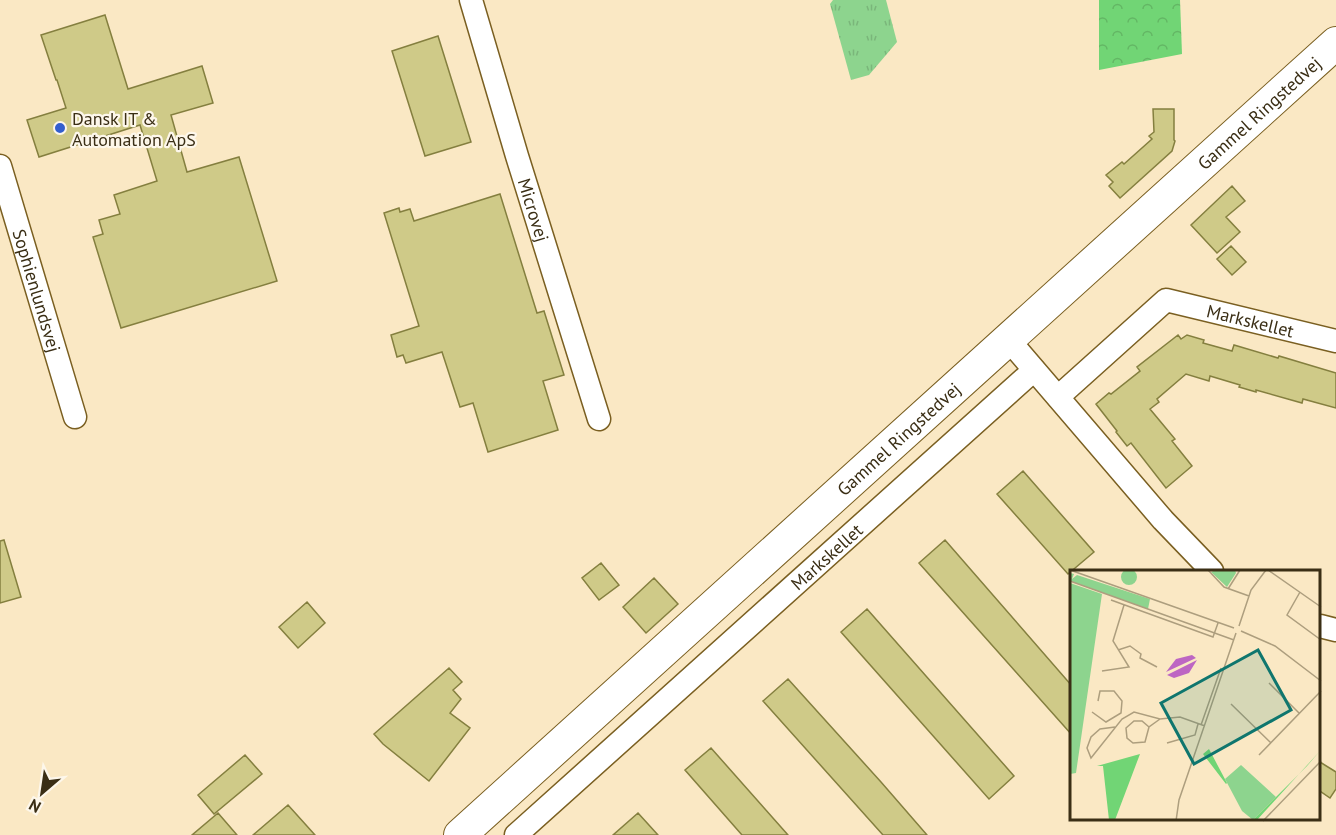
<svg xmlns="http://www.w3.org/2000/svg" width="1336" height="835" viewBox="0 0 1336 835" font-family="'PT Sans',sans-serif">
  <defs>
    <pattern id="grass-tufts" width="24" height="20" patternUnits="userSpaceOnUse" patternTransform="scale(1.5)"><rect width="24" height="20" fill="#8dd48e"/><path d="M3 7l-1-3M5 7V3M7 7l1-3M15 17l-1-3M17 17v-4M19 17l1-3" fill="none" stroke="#7ab67a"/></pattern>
    <pattern id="forest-crowns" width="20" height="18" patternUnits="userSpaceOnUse" patternTransform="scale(1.5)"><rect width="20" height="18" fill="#71d575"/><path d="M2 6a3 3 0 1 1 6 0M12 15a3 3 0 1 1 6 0" fill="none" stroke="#63b764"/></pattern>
  </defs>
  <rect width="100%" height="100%" fill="#fae8c4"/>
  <!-- grass -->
  <path fill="url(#grass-tufts)" d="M 833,0 L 886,0 L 897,42 L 869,75 L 851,80 L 830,4 Z"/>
  <!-- forest -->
  <path fill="url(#forest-crowns)" d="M 1099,0 L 1180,0 L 1182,54 L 1099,70 Z"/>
  <!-- building -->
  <path fill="#cfca88" stroke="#847f3f" stroke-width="1.5" d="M 105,15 L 128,89 L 202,66 L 213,103 L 171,115 L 187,172 L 239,157 L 277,281 L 121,328 L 93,237 L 103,234 L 99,220 L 120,214 L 114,195 L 157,181 L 140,125 L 39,157 L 27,120 L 66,108 L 57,80 L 56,80 L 41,35 Z
    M 438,36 L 471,142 L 425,156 L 392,51 Z
    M 1153,109 L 1174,109 L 1174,140 L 1175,141 L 1172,151 L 1120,198 L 1109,186 L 1113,182 L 1106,175 L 1122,162 L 1124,164 L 1152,139 L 1149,136 L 1154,132 Z
    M 1232,186 L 1245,201 L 1226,217 L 1240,232 L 1217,253 L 1191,225 Z
    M 500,194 L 537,313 L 544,311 L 564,375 L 543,381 L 558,430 L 488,452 L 473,403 L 460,407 L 442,352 L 406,363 L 403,355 L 397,357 L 391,335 L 419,326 L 384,213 L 399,208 L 400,212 L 410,209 L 414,221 Z
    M 1231,246 L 1246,262 L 1232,275 L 1217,259 Z
    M 1178,335 L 1181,339 L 1187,335 L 1204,340 L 1203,343 L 1232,351 L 1234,345 L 1278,358 L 1279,356 L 1336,373 L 1336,408 L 1303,399 L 1302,403 L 1256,390 L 1256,392 L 1239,387 L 1240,385 L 1210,376 L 1209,381 L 1186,374 L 1157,399 L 1159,402 L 1150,409 L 1175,439 L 1172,441 L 1192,466 L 1166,488 L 1131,443 L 1127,446 L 1116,432 L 1117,431 L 1096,404 L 1109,393 L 1111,394 L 1140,371 L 1137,367 Z
    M 1023,471 L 1094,552 L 1068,574 L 997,494 Z
    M 4,540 L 21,597 L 0,603 L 0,541 Z
    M 945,540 L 1072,686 L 1072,735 L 919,563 Z
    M 601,563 L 619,585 L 599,600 L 582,578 Z
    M 654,578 L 678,604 L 646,633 L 623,607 Z
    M 307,602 L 325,623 L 298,648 L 279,627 Z
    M 867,609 L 1014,776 L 989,799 L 841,632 Z
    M 449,668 L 462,682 L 453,690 L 461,699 L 450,713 L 470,728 L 429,781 L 383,744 L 374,734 Z
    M 788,679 L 881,782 L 927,835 L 883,835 L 763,701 Z
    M 711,748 L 788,835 L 742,835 L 685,770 Z
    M 245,755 L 262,774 L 214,814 L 198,795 Z
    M 1320,762 L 1336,772 L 1336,789 L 1330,798 L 1320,791 Z
    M 288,805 L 315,835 L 253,835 Z
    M 218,813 L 237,835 L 192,835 Z
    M 638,813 L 658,835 L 613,835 Z"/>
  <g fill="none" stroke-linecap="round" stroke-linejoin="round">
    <defs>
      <g id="street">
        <path id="s1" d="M 471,0 L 517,156 L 599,419"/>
        <path id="s2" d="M 0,166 L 75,417"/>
        <path d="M 1007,338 L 1163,520 L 1212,571"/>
        <path id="s3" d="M 1058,397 L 1166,300 L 1336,341"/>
        <path d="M 1320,626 L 1336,630"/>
        <path id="s4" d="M 516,835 L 1034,370"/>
      </g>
      <g id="secondary">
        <path id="s5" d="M 460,835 L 1336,43"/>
      </g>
    </defs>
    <!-- street casing -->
    <use href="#street" stroke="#7a5f21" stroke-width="25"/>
    <!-- secondary casing -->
    <use href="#secondary" stroke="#7a5f21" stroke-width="34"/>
    <!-- street -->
    <use href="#street" stroke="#fff" stroke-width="22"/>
    <!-- secondary -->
    <use href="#secondary" stroke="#fff" stroke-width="32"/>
  </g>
  <!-- markers -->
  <circle fill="#335fce" stroke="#fdf7eb" stroke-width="2" cx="60" cy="128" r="6"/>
  <g text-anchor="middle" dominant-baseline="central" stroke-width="4.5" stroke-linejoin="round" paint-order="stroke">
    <!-- street labels -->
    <g font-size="18" fill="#3a2e15" stroke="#fdf7eb">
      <text stroke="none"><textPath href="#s5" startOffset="1077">Gammel Ringstedvej</textPath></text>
      <text stroke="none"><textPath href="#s1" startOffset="219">Microvej</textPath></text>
      <text stroke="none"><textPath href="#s2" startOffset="130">Sophienlundsvej</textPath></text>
      <text stroke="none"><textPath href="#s3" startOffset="232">Markskellet</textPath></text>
      <text stroke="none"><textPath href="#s5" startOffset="591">Gammel Ringstedvej</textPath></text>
      <text stroke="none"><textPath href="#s4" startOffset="417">Markskellet</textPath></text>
    </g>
    <!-- poi labels -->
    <g font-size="18" fill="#3a2e15" stroke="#fdf7eb" text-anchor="start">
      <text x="72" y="118">Dansk IT &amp;<tspan x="72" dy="21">Automation ApS</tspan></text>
    </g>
  </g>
  <!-- overview -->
  <g transform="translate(1070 570)">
    <rect width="250" height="250" fill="#fae8c4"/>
    <path d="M 146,0 L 165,0 L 166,3 L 157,17 L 141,2 ZM 0,3 L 4,4 L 2,9 L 7,5 L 80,29 L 78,39 L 0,11 ZM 171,195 L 206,227 L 183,250 L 172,241 L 155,209 Z" fill="#8dd48e"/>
    <path d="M 139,179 L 157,213 L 156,214 L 133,184 ZM 250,181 L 187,250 L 183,250 L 237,196 ZM 70,184 L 45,250 L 39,250 L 33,196 L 27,196 Z" fill="#71d575"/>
    <path d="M51 7a8 8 0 1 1 16 0a8 8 0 1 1-16 0ZM 0,13 L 32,24 L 6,203 L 0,204 Z" fill="#8dd48e"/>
    <path d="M 122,85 L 126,88 L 96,102 L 106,89 ZM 127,90 L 119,103 L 104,108 L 97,105 Z" fill="#bd66c3"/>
    <path fill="none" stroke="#ad9e7e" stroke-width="1.5" d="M 0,0 L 164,58M 138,0 L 154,17 L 179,26M 198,0 L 251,37M 0,11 L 164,70M 158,19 L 170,0M 230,22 L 217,45 L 251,70M 41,30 L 143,67 L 148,53M 169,56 L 181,20 L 196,0M 171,61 L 205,76 L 251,111M 48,80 L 60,76 L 71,84 L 70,88 L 87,97M 32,101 L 59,97 L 43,71 L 54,35M 199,113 L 229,143M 161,134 L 201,173M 22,142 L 36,152 L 51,143 L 52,131 L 44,121 L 30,121 L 28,131M 131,155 L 151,98M 45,157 L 30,159 L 21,167 L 17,178 L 21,188 L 52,149 L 64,142 L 90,149 L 110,147 L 135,156M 79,157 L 72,151 L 64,151 L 56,158 L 57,168 L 63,173 L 75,172 L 79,157 L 90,149M 97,173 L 125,165 L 128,154M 189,185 L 251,121M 106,251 L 109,230 L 166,63M 193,251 L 251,191"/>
    <path fill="#0f766e" fill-opacity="0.15" stroke="#0f766e" stroke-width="3" d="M 188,80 L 221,140 L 124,194 L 91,133 Z"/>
    <rect width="250" height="250" fill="none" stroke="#3a2e15" stroke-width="3"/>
  </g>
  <!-- north arrow -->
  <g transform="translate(42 793) rotate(209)" stroke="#fdf7eb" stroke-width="4.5" paint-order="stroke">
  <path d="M0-4.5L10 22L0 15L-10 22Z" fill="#3a2e15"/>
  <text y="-9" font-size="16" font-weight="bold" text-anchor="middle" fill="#3a2e15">N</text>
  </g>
</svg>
